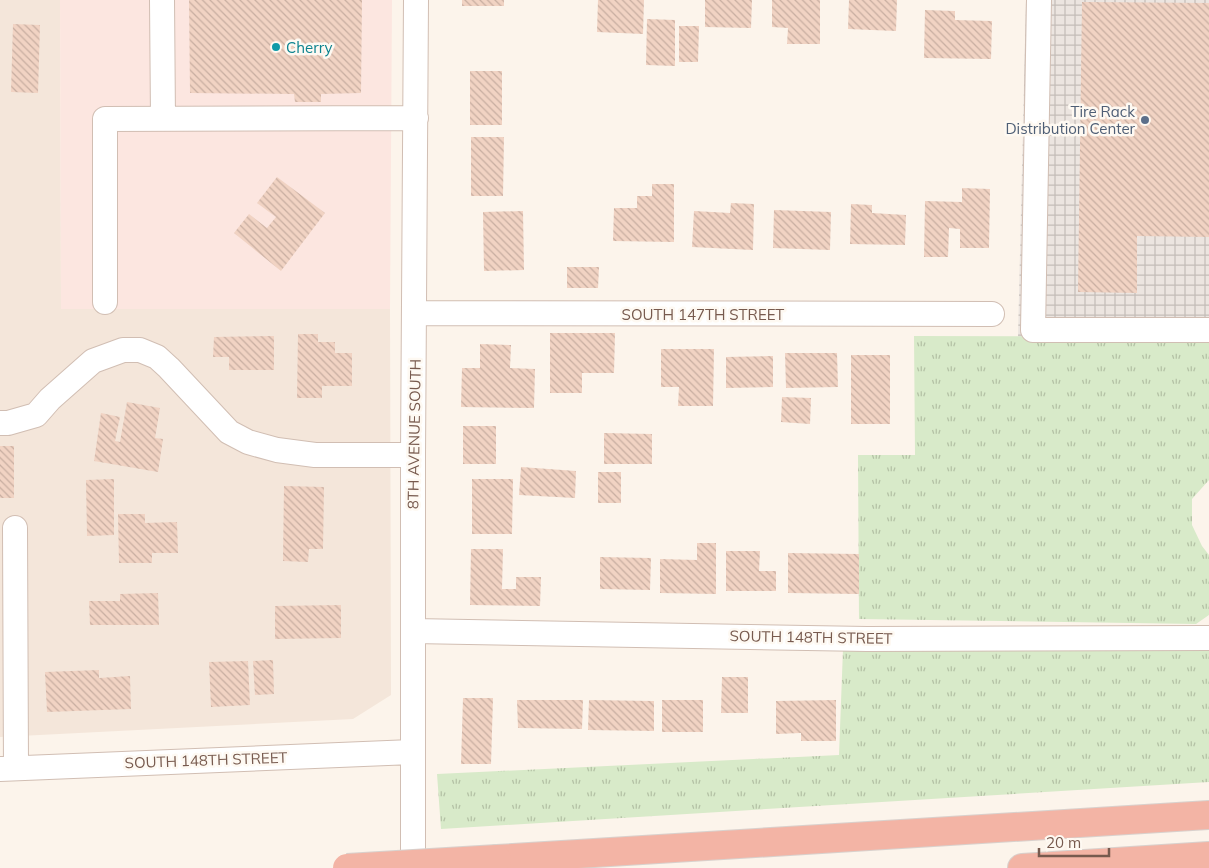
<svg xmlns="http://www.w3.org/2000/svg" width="1209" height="868" viewBox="0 0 1209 868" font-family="Mulish,sans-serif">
  <defs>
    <pattern id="industrial-grid" width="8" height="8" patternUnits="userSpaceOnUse" patternTransform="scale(1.25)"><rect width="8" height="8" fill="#ece5e0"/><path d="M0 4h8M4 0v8" fill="none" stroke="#c4bdb8"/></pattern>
    <pattern id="grass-tufts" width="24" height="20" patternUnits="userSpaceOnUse" patternTransform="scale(1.25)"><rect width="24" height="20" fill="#d8eac9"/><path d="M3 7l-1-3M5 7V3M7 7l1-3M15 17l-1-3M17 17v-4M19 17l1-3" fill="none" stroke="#b4c1a5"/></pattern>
    <pattern id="building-back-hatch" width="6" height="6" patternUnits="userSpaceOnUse" patternTransform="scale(1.25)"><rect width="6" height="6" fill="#f1d3c3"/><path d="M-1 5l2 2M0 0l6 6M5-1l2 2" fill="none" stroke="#c8aea1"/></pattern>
  </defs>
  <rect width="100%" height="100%" fill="#fcf4eb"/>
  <!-- residential -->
  <path fill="#f4e6da" d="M 0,0 L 60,0 L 61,309 L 390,309 L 391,695 L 353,719 L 0,737 Z"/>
  <!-- commercial -->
  <path fill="#fce6e0" d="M 60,0 L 392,0 L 390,309 L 61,309 Z"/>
  <!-- industrial -->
  <path fill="url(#industrial-grid)" d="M 1026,0 L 1209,0 L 1209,337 L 1018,337 Z"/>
  <!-- grass -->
  <path fill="url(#grass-tufts)" d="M 914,336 L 1209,337 L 1209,480 L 1192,499 L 1192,525 L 1202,546 L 1209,555 L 1209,615 L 1196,624 L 859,619 L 858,455 L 915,455 Z
    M 843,649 L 1209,651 L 1209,782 L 441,829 L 437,774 L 839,755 Z"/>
  <!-- building -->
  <path fill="url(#building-back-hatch)" d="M 189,0 L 362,0 L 361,93 L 321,94 L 321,102 L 295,102 L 294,94 L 190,93 Z
    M 462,0 L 504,0 L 504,6 L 462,6 Z
    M 598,0 L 644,0 L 643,34 L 597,32 Z
    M 705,0 L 752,0 L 751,28 L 705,27 Z
    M 772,0 L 820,0 L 820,44 L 787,44 L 788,28 L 772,27 Z
    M 849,0 L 897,0 L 896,31 L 848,29 Z
    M 1082,2 L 1209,3 L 1209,237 L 1137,236 L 1137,293 L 1078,292 Z
    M 925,10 L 955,11 L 955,20 L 992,21 L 991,59 L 924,58 Z
    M 647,19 L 675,20 L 675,66 L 646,65 Z
    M 13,24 L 40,25 L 38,93 L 11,92 Z
    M 679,26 L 699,26 L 698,62 L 679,62 Z
    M 470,71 L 502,71 L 502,125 L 470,125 Z
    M 471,137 L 504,137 L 503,196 L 471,196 Z
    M 277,177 L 325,213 L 281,271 L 234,233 L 249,214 L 267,228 L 276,217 L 257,203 Z
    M 652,184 L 674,184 L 674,242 L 613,241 L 614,208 L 637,208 L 637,196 L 652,196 Z
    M 962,188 L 990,189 L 989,248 L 960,248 L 960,229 L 949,228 L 948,257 L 924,257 L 925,201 L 962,202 Z
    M 731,203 L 754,204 L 753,250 L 692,247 L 694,211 L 730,213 Z
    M 851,204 L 872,205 L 872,213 L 906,215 L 905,245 L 850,244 Z
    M 774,210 L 831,212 L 830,250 L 773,248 Z
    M 523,211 L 524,270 L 484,271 L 483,212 Z
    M 567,267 L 599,267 L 598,288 L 567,288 Z
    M 550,333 L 615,333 L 614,373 L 582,373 L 582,393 L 550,393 Z
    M 298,334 L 318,334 L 318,342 L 335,342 L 335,353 L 352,353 L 352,386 L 322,386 L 322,398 L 297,398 Z
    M 274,336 L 274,370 L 229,370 L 229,357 L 213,357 L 214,337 Z
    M 480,344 L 511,345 L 510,368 L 535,369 L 534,408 L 461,407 L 462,368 L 480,368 Z
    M 661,349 L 714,349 L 713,406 L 678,406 L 679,387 L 661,387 Z
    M 785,353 L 837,353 L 838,387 L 786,388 Z
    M 851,355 L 890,355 L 890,424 L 851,424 Z
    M 773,356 L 773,387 L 726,388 L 726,357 Z
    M 782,397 L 811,398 L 810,424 L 781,422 Z
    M 127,402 L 160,408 L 155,438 L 163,439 L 158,472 L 94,461 L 101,413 L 120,417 L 115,441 L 120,442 Z
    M 463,426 L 496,426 L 496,464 L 463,464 Z
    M 604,433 L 652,434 L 652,464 L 604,464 Z
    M 0,446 L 14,446 L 14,498 L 0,498 Z
    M 521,467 L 576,471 L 575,498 L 519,495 Z
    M 598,472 L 621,472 L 621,503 L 598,503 Z
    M 114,479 L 114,535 L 87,536 L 86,480 Z
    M 472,479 L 513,479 L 512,534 L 472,534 Z
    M 284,486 L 324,487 L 323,549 L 309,549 L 308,562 L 283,561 Z
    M 118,514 L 145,514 L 145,523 L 177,522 L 178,553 L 152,553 L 152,563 L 119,563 Z
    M 697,543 L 716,543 L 716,594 L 660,593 L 660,559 L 697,560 Z
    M 471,549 L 503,549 L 502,589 L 516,589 L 516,577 L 541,577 L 540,606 L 470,605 Z
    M 726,551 L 760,551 L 759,571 L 776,571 L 776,591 L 726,591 Z
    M 788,553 L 859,554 L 859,594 L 788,593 Z
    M 600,557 L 651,558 L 650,590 L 600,589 Z
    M 158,593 L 159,625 L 90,625 L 89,601 L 120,601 L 120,594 Z
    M 341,605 L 341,638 L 275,639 L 275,606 Z
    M 273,660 L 274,694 L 255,695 L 253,661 Z
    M 248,661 L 250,705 L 211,707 L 209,662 Z
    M 99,670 L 99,678 L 130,676 L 131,709 L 47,712 L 45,672 Z
    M 722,677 L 748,677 L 748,713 L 721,713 Z
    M 463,698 L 493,698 L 491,764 L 461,764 Z
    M 517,700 L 583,700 L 582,729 L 518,728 Z
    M 589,700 L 654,701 L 654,731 L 588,730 Z
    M 662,700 L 703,700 L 703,732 L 662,732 Z
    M 836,700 L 836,741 L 801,741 L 801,733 L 776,734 L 776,701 Z"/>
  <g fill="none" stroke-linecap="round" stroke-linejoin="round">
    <defs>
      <path id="minor" d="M 162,0 L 163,119
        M 1039,0 L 1033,330 L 1209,330
        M 105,302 L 105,119 L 416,118
        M 415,313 L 992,314
        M 0,423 L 8,423 L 36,415 L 50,399 L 93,361 L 123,350 L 140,350 L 157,357 L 169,368 L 229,432 L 248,442 L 277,450 L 315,455 L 413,455
        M 15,528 L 16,768
        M 413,631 L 867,639 L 1209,638
        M 0,769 L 412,752
        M 413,868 L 413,455 L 416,0"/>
      <path id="highway" d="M 497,859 L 1209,815
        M 1022,868 L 1209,856"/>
    </defs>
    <!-- minor casing -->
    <use href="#minor" stroke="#d1beb3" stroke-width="26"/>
    <!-- highway casing -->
    <use href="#highway" stroke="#d9d1cd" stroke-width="30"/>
    <!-- minor -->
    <use href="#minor" stroke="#fff" stroke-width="24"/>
    <!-- highway -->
    <use href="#highway" stroke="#f3b4a5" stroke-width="28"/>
    <defs>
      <path id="highway-bridge" d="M 347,868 L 497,859"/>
    </defs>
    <!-- highway-bridge casing -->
    <use href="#highway-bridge" stroke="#d9d1cd" stroke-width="30" stroke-linecap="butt"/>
    <!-- highway-bridge -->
    <use href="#highway-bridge" stroke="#f3b4a5" stroke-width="28"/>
  </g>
  <!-- markers -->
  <circle fill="#0f9aa8" stroke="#fef9f2" stroke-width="2" cx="276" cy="47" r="5"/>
  <circle fill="#5c6f8a" stroke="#fef9f2" stroke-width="2" cx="1145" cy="120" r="5"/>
  <g text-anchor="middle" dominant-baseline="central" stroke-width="5" stroke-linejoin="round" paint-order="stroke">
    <!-- culture labels -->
    <g font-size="15" fill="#0d838f" stroke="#fef9f2" text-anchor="start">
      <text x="286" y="47">Cherry</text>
    </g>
    <!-- service labels -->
    <g font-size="15" fill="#4e5e75" stroke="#fef9f2" text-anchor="end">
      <text x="1135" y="111">Tire Rack<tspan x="1135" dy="17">Distribution Center</tspan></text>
    </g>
    <!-- street labels -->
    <g font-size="15" fill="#775a4e" stroke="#fef9f2">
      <text x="703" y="314">SOUTH 147TH STREET</text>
      <text transform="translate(414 434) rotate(-89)">8TH AVENUE SOUTH</text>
      <text transform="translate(811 637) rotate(1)">SOUTH 148TH STREET</text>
      <text transform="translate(206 760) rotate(-2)">SOUTH 148TH STREET</text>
    </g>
  </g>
  <!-- scale -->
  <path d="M1039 848v8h70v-8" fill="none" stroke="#775a4e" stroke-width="2.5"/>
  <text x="1046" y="848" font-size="15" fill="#775a4e" stroke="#fef9f2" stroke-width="4" paint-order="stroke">20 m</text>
</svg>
